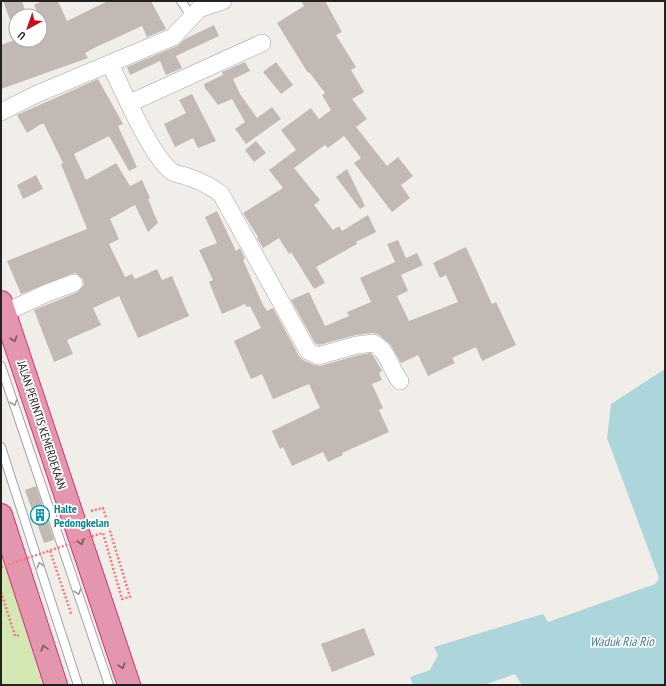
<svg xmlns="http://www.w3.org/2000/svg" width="666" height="686" viewBox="0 0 666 686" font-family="'PT Sans Narrow',sans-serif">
  <rect width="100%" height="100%" fill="#f1eee9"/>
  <!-- grass -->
  <path fill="#d3e8b3" d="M 1,516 L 56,685 L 1,685 Z"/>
  <!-- water -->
  <path fill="#acd6dc" d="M 665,369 L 665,685 L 522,685 L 515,674 L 484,685 L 413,685 L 410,677 L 430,670 L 438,655 L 434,647 L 543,614 L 548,622 L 655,584 L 659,578 L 607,438 L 611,404 Z"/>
  <!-- building -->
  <path fill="#c2b9b5" d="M 3,1 L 22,1 L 26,14 L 10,20 Z
    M 42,1 L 58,1 L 67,21 L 108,1 L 151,1 L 166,29 L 147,37 L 142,26 L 94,48 L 85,53 L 88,58 L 1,89 L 1,45 L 15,40 L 40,40 L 40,35 L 47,32 L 34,5 Z
    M 301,1 L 325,1 L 342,32 L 336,35 L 356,67 L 351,70 L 364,92 L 352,99 L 367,119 L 356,127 L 387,166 L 398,157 L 413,176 L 401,185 L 410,198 L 392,212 L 354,163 L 361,158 L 344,136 L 328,148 L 325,145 L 294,168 L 320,200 L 314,205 L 333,230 L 339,226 L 342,231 L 368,215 L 376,232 L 356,242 L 357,244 L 316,267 L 325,283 L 314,289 L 291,252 L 289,254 L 279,238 L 263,248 L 257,238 L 258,237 L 243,213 L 283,188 L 269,170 L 296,150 L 281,130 L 311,108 L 319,119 L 331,110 L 322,95 L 325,93 L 309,72 L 308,73 L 277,23 L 304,6 Z
    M 214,25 L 219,36 L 176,56 L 182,68 L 180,69 L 166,75 L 160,61 L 130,75 L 127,67 L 177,46 L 185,39 Z
    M 245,62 L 250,71 L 233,79 L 240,94 L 257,118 L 272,107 L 281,119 L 246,144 L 235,129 L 245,122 L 232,99 L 218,105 L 205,88 L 204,84 L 223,75 L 222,72 Z
    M 276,62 L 293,85 L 281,94 L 263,72 Z
    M 98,79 L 123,124 L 118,126 L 137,167 L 129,171 L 109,136 L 74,154 L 86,180 L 116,163 L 130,186 L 142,180 L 150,198 L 148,199 L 158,223 L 148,232 L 135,205 L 110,219 L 119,239 L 109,244 L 125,277 L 132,274 L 135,279 L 157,269 L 162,280 L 172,276 L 189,316 L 138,338 L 119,296 L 93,308 L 101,325 L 67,340 L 73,354 L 54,362 L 34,310 L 78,292 L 84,285 L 83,279 L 76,273 L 71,274 L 21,294 L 7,261 L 87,229 L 61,164 L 63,163 L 44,124 L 41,124 L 27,133 L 17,115 Z
    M 192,94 L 216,141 L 198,148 L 193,138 L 175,147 L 164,124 L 186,113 L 179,100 Z
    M 256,141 L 266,153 L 254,162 L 245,150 Z
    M 347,169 L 365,206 L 360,209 L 336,177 Z
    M 36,175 L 43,189 L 23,199 L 17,185 Z
    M 217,211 L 236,251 L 240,248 L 245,259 L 243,260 L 263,305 L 267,311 L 273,308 L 299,356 L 303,360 L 314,365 L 320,366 L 359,355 L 371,353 L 374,357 L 382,371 L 379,373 L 382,380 L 372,384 L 383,408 L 379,410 L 389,432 L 342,453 L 343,455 L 328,462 L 323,452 L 292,466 L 283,447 L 280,449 L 272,431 L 320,408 L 309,384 L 273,399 L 262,374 L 251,379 L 234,341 L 261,328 L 250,306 L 247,307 L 245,304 L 222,314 L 209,282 L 213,280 L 199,250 L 217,243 L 205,217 Z
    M 398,240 L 406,258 L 417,253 L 423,265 L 401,275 L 408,291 L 397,296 L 409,321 L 458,302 L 446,275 L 440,278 L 433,263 L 466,247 L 492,304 L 496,302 L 516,345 L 482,361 L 476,347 L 452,358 L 455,363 L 428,376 L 418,355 L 401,363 L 390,344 L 378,334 L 372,333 L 356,335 L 319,345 L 315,343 L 291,300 L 309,292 L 325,326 L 349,316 L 347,312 L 371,302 L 360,278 L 395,262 L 387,244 Z
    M 36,486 L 54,540 L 44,543 L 25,490 Z
    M 364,628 L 375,655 L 332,672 L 321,644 Z"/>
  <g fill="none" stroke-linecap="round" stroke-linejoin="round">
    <defs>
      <path id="lane" d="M 181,1 L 191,16
        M 1,366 L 109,685
        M 1,447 L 78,685"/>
      <path id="street" d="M 110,64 C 123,90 150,154 171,171 C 176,175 185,175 191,178 C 202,182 212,187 221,194 L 308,351 L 318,356 L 357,345 L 373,343 C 388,350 390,369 400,381
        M 130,103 L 262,43
        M 1,112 L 37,94 L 173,37 L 199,9 L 223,1
        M 4,313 L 47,293 L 74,283"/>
      <path id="highway" d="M 1,302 L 129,685
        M 1,515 L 56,685"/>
    </defs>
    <!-- lane casing -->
    <use href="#lane" stroke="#a3a3a3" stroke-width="10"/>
    <!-- street casing -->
    <use href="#street" stroke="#a3a3a3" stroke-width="18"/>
    <!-- highway casing -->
    <use href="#highway" stroke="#d2337c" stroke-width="24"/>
    <!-- path -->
    <path stroke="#f2797a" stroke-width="2.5" stroke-dasharray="2 2" stroke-linecap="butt" d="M 91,511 L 103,508 L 130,597 L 122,599 L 103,533 L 99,534
      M 50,551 L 71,613 L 72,613
      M 1,592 L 15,636 L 20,635"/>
    <!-- lane -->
    <use href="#lane" stroke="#fff" stroke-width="8"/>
    <!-- street -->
    <use href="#street" stroke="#fff" stroke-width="17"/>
    <!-- highway -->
    <use href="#highway" stroke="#e396ad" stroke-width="22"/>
    <!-- path-bridge -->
    <path stroke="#f2797a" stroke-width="2.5" stroke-dasharray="2 2" stroke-linecap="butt" d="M 1,567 L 99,534"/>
  </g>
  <!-- one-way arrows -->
  <defs><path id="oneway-chevron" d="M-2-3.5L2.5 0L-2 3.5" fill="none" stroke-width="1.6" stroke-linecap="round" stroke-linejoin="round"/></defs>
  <g stroke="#795661">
    <use href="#oneway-chevron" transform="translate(14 339) rotate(71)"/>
    <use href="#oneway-chevron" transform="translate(81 542) rotate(72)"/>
    <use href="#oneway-chevron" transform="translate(44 648) rotate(-108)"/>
    <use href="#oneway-chevron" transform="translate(122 666) rotate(72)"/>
  </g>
  <g stroke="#9c9c9c">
    <use href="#oneway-chevron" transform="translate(14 403) rotate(71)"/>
    <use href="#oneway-chevron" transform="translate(40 565) rotate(-108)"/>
    <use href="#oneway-chevron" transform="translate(78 592) rotate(71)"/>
  </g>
  <!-- icons -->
  <defs>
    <symbol id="building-ring" viewBox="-11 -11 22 22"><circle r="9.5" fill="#fff" stroke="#0f9aa8" stroke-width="1.5"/><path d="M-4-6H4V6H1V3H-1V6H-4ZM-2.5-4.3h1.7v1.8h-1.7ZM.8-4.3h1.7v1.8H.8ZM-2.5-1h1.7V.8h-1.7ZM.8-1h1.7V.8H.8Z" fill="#0f9aa8"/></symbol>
  </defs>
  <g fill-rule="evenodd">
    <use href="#building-ring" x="29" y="504" width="22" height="22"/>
  </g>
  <g text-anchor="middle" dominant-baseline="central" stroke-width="3.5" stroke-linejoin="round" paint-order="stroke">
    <!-- street labels -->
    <g font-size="12" fill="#222" stroke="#fff">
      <text transform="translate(42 425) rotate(72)">JALAN PERINTIS KEMERDEKAAN</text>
    </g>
    <!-- culture labels -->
    <g font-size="12" font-weight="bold" fill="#0d838f" stroke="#fff" text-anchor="start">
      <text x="54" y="508">Halte<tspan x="54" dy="14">Pedongkelan</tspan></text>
    </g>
    <!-- water labels -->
    <g font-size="13" font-style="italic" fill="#487896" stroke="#fff">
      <text x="622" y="641">Waduk Ria Rio</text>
    </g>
  </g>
  <!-- border -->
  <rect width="666" height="686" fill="none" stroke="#222222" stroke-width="4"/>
  <!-- north arrow -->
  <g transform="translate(28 28) rotate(220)"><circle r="19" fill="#ffffff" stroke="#a7a7a7"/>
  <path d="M0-3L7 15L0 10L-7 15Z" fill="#c70c21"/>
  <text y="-6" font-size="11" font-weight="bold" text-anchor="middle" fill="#222222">U</text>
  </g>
</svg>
